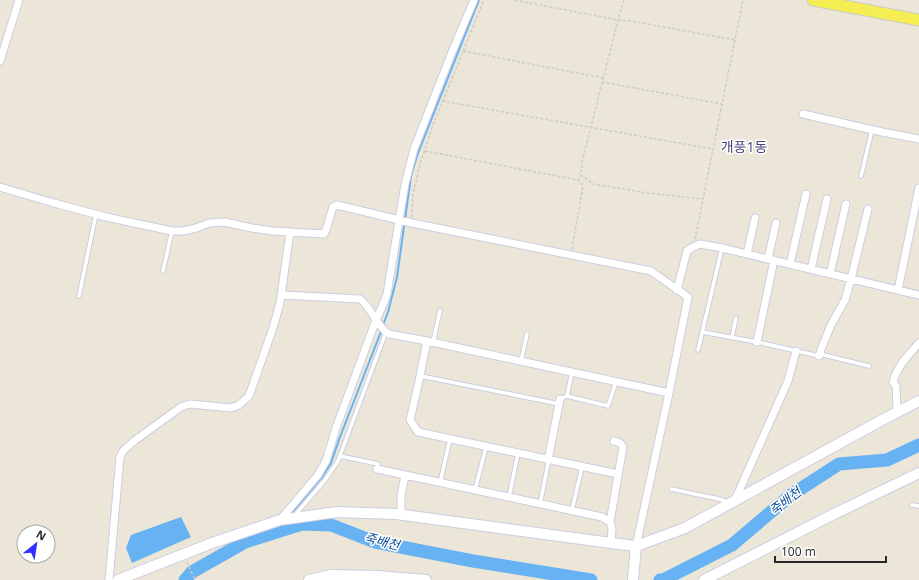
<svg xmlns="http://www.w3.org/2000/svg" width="919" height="580" viewBox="0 0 919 580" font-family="'Open Sans','Noto Sans KR',sans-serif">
  <rect width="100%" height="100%" fill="#ebe6d8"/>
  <!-- water -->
  <path fill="#66b2f2" d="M 181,517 L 191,537 L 132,563 L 126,548 L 131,535 Z"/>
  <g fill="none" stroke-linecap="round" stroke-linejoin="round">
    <!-- stream -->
    <path stroke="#66b2f2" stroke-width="2" d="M 383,325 L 388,312 L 397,277 L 411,176 L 418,153 L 479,0
      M 290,515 L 322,477 L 331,463 L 340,437 L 382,329
      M 274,533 L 281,524"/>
    <!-- river -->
    <path stroke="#66b2f2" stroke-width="13" d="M 185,580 L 192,572 L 245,542 L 302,524 L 331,525 L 375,542 L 473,561 L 591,580
      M 660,580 L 663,580 L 732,545 L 791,495 L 839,464 L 887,460 L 919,445"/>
    <defs>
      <path id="lane" d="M 861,176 L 872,130
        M 163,271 L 172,231
        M 79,296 L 96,214
        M 702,332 L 757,342 L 819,356
        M 732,337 L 736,318
        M 433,342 L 440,311
        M 698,350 L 722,248
        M 820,354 L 869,366
        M 521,361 L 527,334
        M 421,376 L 559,404
        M 567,396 L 608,406 L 616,382
        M 560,399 L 567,396 L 572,372
        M 340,456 L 378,464 L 377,469
        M 440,483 L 450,439
        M 671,489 L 719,499 L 727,502
        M 475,490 L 486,447
        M 509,497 L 518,453
        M 540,504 L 548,464 L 548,460
        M 912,505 L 919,506
        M 572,510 L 582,467
        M 295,515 L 325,480 L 338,461 L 386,332"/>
      <path id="street" d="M 0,61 L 19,0
        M 803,114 L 882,132 L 919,139
        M 0,187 L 54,203 L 106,217 L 172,231 L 183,231 L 196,228 L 209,223 L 224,222 L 252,228 L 272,231 L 324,234 L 326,230 L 333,207 L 337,205 L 412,223 L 651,271 L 688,297 L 669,393 L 427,341 L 389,334 C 376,326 372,308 360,299 L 282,295
        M 747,254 L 755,218
        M 768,259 L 776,223
        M 790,264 L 806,194
        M 811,269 L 827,199
        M 830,274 L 846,204
        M 677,290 L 687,251 L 693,247 L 700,244 L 722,248 L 919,295
        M 898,290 L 919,188
        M 427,341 L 419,381 L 410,420 L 418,432 L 618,474
        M 757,342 L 774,260
        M 819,356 L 822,347 L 831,325 L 845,300 L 851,279 L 868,209
        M 897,412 L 896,386 L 893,382 C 897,366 908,356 919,343
        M 548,460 L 560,399
        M 377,469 L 602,517 L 610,522
        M 735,500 L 788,381 L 796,351
        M 401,515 L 401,495 L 405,476
        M 280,520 L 318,475 L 326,461 L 336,428 L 376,320 L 382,307 L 387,294 L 405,184 L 414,149 L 452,52 L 474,0
        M 611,543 L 612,529 L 610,522 L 623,447 C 621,443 619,442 614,441
        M 636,546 L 669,393
        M 109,580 L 120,457 L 123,451 L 134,441 L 181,407 L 190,404 L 231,408 L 239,405 L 249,396 L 273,328 L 280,303 L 290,232"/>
      <path id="secondary" d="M 118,580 L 212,543 L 280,520 L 337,512 L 396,514 L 611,543 L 636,546 L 685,528 L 882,420 L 919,401
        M 309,580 L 331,575 L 377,576 L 426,580
        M 633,580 L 636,546
        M 704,580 L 832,515 L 919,473"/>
      <path id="primary" d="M 813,0 L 919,20"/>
    </defs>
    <!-- lane casing -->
    <use href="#lane" stroke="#cdcde1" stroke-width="5.5"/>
    <!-- street casing -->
    <use href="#street" stroke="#cdcde1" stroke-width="9"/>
    <!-- secondary casing -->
    <use href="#secondary" stroke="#cdcde1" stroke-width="12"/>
    <!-- primary casing -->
    <use href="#primary" stroke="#cbcbcb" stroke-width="13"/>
    <!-- path -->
    <path stroke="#cbcbcb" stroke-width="1.5" stroke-dasharray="3 2" stroke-linecap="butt" d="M 515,0 L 618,20 L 631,21 L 735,40
      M 624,0 L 618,20 L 582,162 L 581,175 L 593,184 L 648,193 L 703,199
      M 463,51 L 603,78
      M 602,82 L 722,104
      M 442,101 L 713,149
      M 425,151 L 578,180 L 581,175
      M 412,217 L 413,194 L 421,161 L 433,125 L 484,0
      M 695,239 L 743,0
      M 572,249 L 583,186 L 578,180
      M 187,562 L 195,580"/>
    <!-- lane -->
    <use href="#lane" stroke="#fff" stroke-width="3.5"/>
    <!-- street -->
    <use href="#street" stroke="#fff" stroke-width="7"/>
    <!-- secondary -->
    <use href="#secondary" stroke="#fff" stroke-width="10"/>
    <!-- primary -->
    <use href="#primary" stroke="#f4ee53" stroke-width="11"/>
  </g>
  <g text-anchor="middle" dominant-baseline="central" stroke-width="3" stroke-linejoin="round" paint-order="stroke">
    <!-- water labels -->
    <g font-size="13" font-style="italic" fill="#094c9a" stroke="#fff">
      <text transform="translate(785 501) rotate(-38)">죽배천</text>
      <text transform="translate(382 541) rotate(14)">죽배천</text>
    </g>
    <!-- quarter labels -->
    <g font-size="14" fill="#484779" stroke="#fff">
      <text x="744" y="146">개풍1동</text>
    </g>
  </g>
  <!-- north arrow -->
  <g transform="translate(36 544) rotate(30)"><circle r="19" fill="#ffffff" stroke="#a9a9a9"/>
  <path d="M0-3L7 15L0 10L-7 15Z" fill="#3231ff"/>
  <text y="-6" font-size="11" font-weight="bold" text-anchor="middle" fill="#272727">N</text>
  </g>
  <!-- scale -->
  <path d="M775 556v6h111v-6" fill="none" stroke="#272727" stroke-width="2"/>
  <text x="781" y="556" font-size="12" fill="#272727" stroke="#ffffff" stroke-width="3" paint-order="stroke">100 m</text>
</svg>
